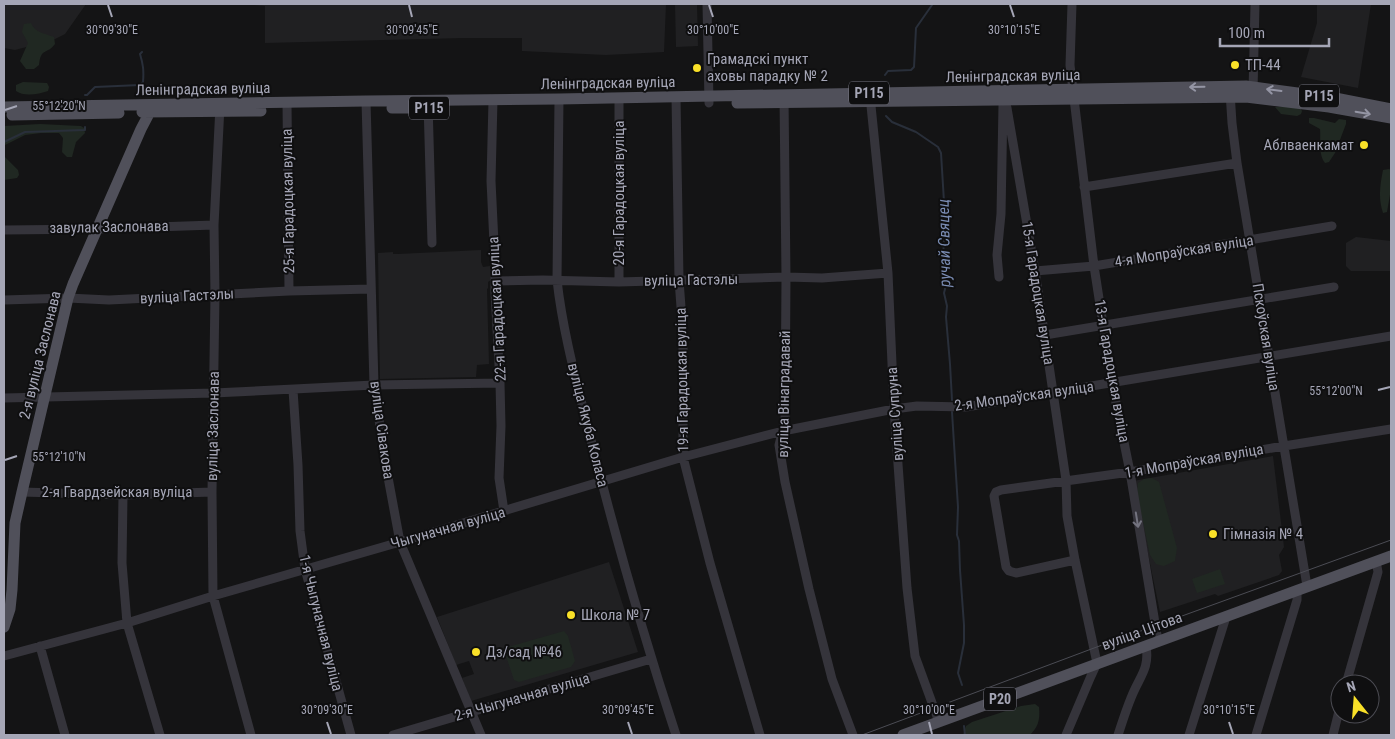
<svg xmlns="http://www.w3.org/2000/svg" width="1395" height="739" viewBox="0 0 1395 739" font-family="'Roboto Condensed',sans-serif">
  <rect width="100%" height="100%" fill="#141415"/>
  <!-- built -->
  <path fill="#202022" d="M 4,4 L 86,4 L 65,34 L 53,40 L 15,50 L 4,48 Z
    M 245,4 L 666,4 L 664,52 L 606,55 L 522,51 L 522,38 L 463,38 L 265,43 L 265,6 Z
    M 675,4 L 697,4 L 698,46 L 676,47 Z
    M 1317,4 L 1371,4 L 1358,88 L 1301,77 L 1317,23 Z
    M 1356,237 L 1391,241 L 1391,271 L 1351,271 L 1346,266 L 1346,243 Z
    M 481,250 L 481,262 L 483,267 L 490,266 L 491,280 L 488,282 L 488,288 L 487,289 L 489,364 L 477,365 L 476,377 L 380,379 L 378,253 L 393,252 L 393,254 L 398,254 Z
    M 1273,456 L 1284,547 L 1279,555 L 1282,571 L 1279,575 L 1218,596 L 1215,594 L 1160,612 L 1133,481 Z
    M 609,562 L 638,652 L 471,701 L 462,678 L 474,674 L 469,661 L 456,665 L 437,617 Z"/>
  <!-- green -->
  <path fill="#202822" d="M 31,23 C 35,33 44,33 54,37 L 55,44 C 47,55 41,47 39,65 L 34,69 L 26,69 L 20,61 L 28,43 L 22,32 L 24,24 Z
    M 23,82 L 47,83 L 49,87 L 48,91 C 39,94 24,97 16,91 L 16,85 Z
    M 1299,106 L 1302,111 L 1301,114 L 1297,116 L 1281,114 L 1275,107 Z
    M 1309,118 L 1314,118 L 1335,123 L 1339,119 L 1346,120 L 1346,124 L 1335,153 L 1329,162 L 1325,163 C 1318,154 1321,140 1320,129 L 1309,123 Z
    M 40,124 L 81,126 L 84,128 L 85,133 L 76,142 L 72,157 L 67,157 L 62,152 L 63,138 L 59,133 L 41,133 L 25,135 L 5,145 L 4,147 L 4,126 Z
    M 4,156 L 18,170 L 19,175 L 17,178 L 4,180 Z
    M 1389,169 L 1391,170 L 1391,189 L 1387,212 L 1383,213 C 1378,198 1380,185 1383,170 Z
    M 1152,478 L 1159,482 L 1177,548 L 1175,561 L 1164,566 L 1156,564 L 1150,555 L 1137,494 L 1138,483 L 1144,479 Z
    M 1220,569 L 1225,584 L 1197,593 L 1192,579 Z
    M 564,631 L 568,636 L 575,661 L 571,667 L 519,682 L 514,680 L 505,653 L 508,647 Z
    M 1035,704 L 1039,707 C 1040,719 1039,726 1030,735 L 963,735 L 966,726 L 972,722 L 1021,706 Z"/>
  <g fill="none" stroke-linecap="round" stroke-linejoin="round">
    <!-- stream -->
    <path stroke="#292f3a" stroke-width="2" d="M 885,75 L 888,71 L 911,70 L 914,67 L 916,28 L 932,5
      M 85,95 L 87,95 L 95,87 L 140,85 L 143,82 C 144,70 143,64 140,54 L 142,52
      M 886,116 L 892,122 L 916,132 L 938,147 L 941,153 L 945,218 L 945,234 L 943,253 L 946,285 L 944,293 L 947,306 L 946,317 L 950,364 L 952,400
      M 4,142 L 25,132 L 85,130 L 85,127
      M 952,412 L 958,507 L 957,535 L 959,541 L 960,570 L 964,625 L 964,643 L 958,673 L 962,685
      M 964,726 L 965,735"/>
    <!-- minor -->
    <path stroke="#35343b" stroke-width="9" d="M 707,4 L 709,103
      M 1072,4 L 1070,65 L 1094,266 L 1112,383 L 1130,472 L 1158,641
      M 1230,92 L 1232,123 L 1237,163 L 1307,586
      M 1253,92 L 1255,4
      M 870,96 L 888,273 L 894,409 L 907,588 L 915,656 L 939,722
      M 676,97 L 679,280 L 683,334 L 683,457 L 710,563 L 760,735
      M 784,97 L 786,277 L 785,421 L 779,445 L 785,482 L 809,589 L 832,679 L 853,735
      M 559,99 L 557,280 C 563,334 578,387 591,440 C 616,539 644,638 676,735
      M 1004,99 L 1007,108 L 1035,271 L 1066,480 L 1067,516 L 1075,560 L 1097,663 L 1091,676 L 1066,735
      M 493,100 L 491,181 L 495,264 L 495,292 L 500,383 L 501,426 L 499,478 L 504,511
      M 366,101 L 374,385 L 385,461 L 400,542 L 481,735
      M 287,103 L 289,291
      M 428,103 L 432,243
      M 220,106 L 214,225 L 215,295 L 212,492 L 213,596 L 251,735
      M 1084,187 L 1237,163
      M 4,230 L 98,229 L 214,225
      M 1035,271 L 1094,266 L 1332,226
      M 999,277 L 997,255 L 1001,214 L 1003,104
      M 495,281 L 543,280 L 619,282 L 786,277 L 822,278 L 888,273
      M 619,282 L 619,98
      M 4,300 L 68,298 L 109,300 L 289,291 L 371,289
      M 1045,335 L 1334,287
      M 293,390 L 298,465 L 300,531 L 305,569 L 351,735
      M 4,398 L 214,393 L 374,385 L 500,383
      M 22,492 L 123,495 L 212,492
      M 123,495 L 122,563 L 127,623 L 160,735
      M 1075,560 L 1016,573 L 1009,571 L 1006,567 L 994,496 L 996,492 L 1001,490 L 1130,472 L 1284,446 L 1391,429
      M 40,646 L 65,735
      M 4,656 L 127,623 L 213,596 L 400,542 L 683,457 L 783,431 L 894,409 L 917,406 L 966,407 L 1391,336
      M 1346,684 L 1378,572 L 1376,561
      M 393,735 L 651,659
      M 1118,735 C 1122,723 1126,710 1131,698 C 1139,677 1150,669 1146,646
      M 1189,735 L 1226,617
      M 1256,735 L 1297,600 L 1297,590
      M 1333,735 L 1340,707"/>
    <!-- major -->
    <path stroke="#50505a" stroke-width="11" d="M 737,103 L 1246,97 L 1329,107 L 1391,118
      M 4,107 L 366,101 L 559,99 L 1246,86 L 1335,98 L 1391,109
      M 392,108 L 436,108
      M 142,112 L 261,111
      M 12,115 L 119,113
      M 4,627 L 10,609 L 12,590 L 15,523 L 22,492 L 68,298 L 73,284 L 141,129 L 152,108
      M 903,735 L 1391,556"/>
    <!-- tram -->
    <path stroke="#4b4c54" stroke-width="1" d="M 862,735 L 1094,648 L 1391,540"/>
  </g>
  <!-- one-way arrows -->
  <defs><path id="oneway-shaft" d="M-6 0H5M1.5-3L5.5 0L1.5 3" fill="none" stroke-width="1.6" stroke-linecap="round" stroke-linejoin="round" transform="scale(1.25)"/></defs>
  <g stroke="#9495a4">
    <use href="#oneway-shaft" transform="translate(1197 87) rotate(179)"/>
    <use href="#oneway-shaft" transform="translate(1274 90) rotate(-173)"/>
    <use href="#oneway-shaft" transform="translate(1363 113) rotate(10)"/>
  </g>
  <use stroke="#73737f" href="#oneway-shaft" transform="translate(1137 520) rotate(81)"/>
  <!-- ticks -->
  <path fill="none" stroke="#a5a6b6" stroke-width="2" d="M 108,5 L 112,17M 409,5 L 412,17M 709,5 L 713,17M 1010,5 L 1014,17M 5,110 L 17,106M 1378,390 L 1390,387M 5,460 L 17,456M 327,722 L 331,734M 628,722 L 632,734M 929,722 L 932,734M 1229,722 L 1233,734"/>
  <!-- markers -->
  <g fill="#f9e028" stroke="#0f0f10" stroke-width="2">
    <circle cx="1235" cy="65" r="5"/>
    <circle cx="697" cy="68" r="5"/>
    <circle cx="1364" cy="145" r="5"/>
    <circle cx="1213" cy="534" r="5"/>
    <circle cx="571" cy="615" r="5"/>
    <circle cx="476" cy="652" r="5"/>
  </g>
  <g text-anchor="middle" dominant-baseline="central" stroke-width="4" stroke-linejoin="round" paint-order="stroke">
    <!-- shield labels -->
    <g fill="#0f0f10" stroke="#787984" stroke-width="1">
      <rect x="849" y="81.5" width="40" height="23" rx="4"/>
      <rect x="1299" y="84.5" width="40" height="23" rx="4"/>
      <rect x="409" y="96.5" width="40" height="23" rx="4"/>
      <rect x="984" y="687.5" width="32" height="23" rx="4"/>
    </g>
    <g font-size="14" font-weight="bold" fill="#a5a6b6">
      <text x="869" y="93">Р115</text>
      <text x="1319" y="96">Р115</text>
      <text x="429" y="108">Р115</text>
      <text x="1000" y="699">Р20</text>
    </g>
    <!-- poi labels -->
    <g font-size="15" fill="#a5a6b6" stroke="#0f0f10" text-anchor="start">
      <text x="707" y="59">Грамадскі пункт<tspan x="707" dy="17">аховы парадку № 2</tspan></text>
      <text x="1245" y="65">ТП-44</text>
      <text x="1354" y="145" text-anchor="end">Аблваенкамат</text>
      <text x="1223" y="534">Гімназія № 4</text>
      <text x="581" y="615">Школа № 7</text>
      <text x="486" y="652">Дз/сад №46</text>
    </g>
    <!-- street labels -->
    <g font-size="15" fill="#a5a6b6" stroke="#0f0f10">
      <text transform="translate(1013 76) rotate(-1)">Ленінградская вуліца</text>
      <text transform="translate(608 83) rotate(-1)">Ленінградская вуліца</text>
      <text transform="translate(203 89) rotate(-1)">Ленінградская вуліца</text>
      <text transform="translate(619 193) rotate(-90)">20-я Гарадоцкая вуліца</text>
      <text transform="translate(288 201) rotate(-91)">25-я Гарадоцкая вуліца</text>
      <text transform="translate(109 227) rotate(-1)">завулак Заслонава</text>
      <text transform="translate(1184 251) rotate(-9)">4-я Мопраўская вуліца</text>
      <text transform="translate(691 280) rotate(-1)">вуліца Гастэлы</text>
      <text transform="translate(1038 293) rotate(81)">15-я Гарадоцкая вуліца</text>
      <text transform="translate(187 296) rotate(-3)">вуліца Гастэлы</text>
      <text transform="translate(497 309) rotate(-93)">22-я Гарадоцкая вуліца</text>
      <text transform="translate(1266 337) rotate(81)">Пскоўская вуліца</text>
      <text transform="translate(40 355) rotate(-76)">2-я вуліца Заслонава</text>
      <text transform="translate(1112 371) rotate(80)">13-я Гарадоцкая вуліца</text>
      <text transform="translate(682 380) rotate(-91)">19-я Гарадоцкая вуліца</text>
      <text transform="translate(784 394) rotate(-89)">вуліца Вінаградавай</text>
      <text transform="translate(1024 396) rotate(-8)">2-я Мопраўская вуліца</text>
      <text transform="translate(895 414) rotate(-94)">вуліца Супруна</text>
      <text transform="translate(588 425) rotate(76)">вуліца Якуба Коласа</text>
      <text transform="translate(213 426) rotate(-89)">вуліца Заслонава</text>
      <text transform="translate(382 430) rotate(82)">вуліца Сівакова</text>
      <text transform="translate(1194 461) rotate(-10)">1-я Мопраўская вуліца</text>
      <text x="117" y="492">2-я Гвардзейская вуліца</text>
      <text transform="translate(448 528) rotate(-16)">Чыгуначная вуліца</text>
      <text transform="translate(321 623) rotate(76)">1-я Чыгуначная вуліца</text>
      <text transform="translate(1142 631) rotate(-20)">вуліца Цітова</text>
      <text transform="translate(522 697) rotate(-16)">2-я Чыгуначная вуліца</text>
    </g>
    <!-- water labels -->
    <g font-size="16" font-style="italic" fill="#7a8cb3" stroke="#0f0f10">
      <text transform="translate(944 243) rotate(-91)">ручай Свяцец</text>
    </g>
  </g>
  <g font-size="12" text-anchor="middle" fill="#a5a6b6" stroke="#0f0f10" stroke-width="4" stroke-linejoin="round" paint-order="stroke">
    <text x="112" y="34">30°09'30"E</text>
    <text x="412" y="34">30°09'45"E</text>
    <text x="713" y="34">30°10'00"E</text>
    <text x="1014" y="34">30°10'15"E</text>
    <text x="59" y="110">55°12'20"N</text>
    <text x="1336" y="395">55°12'00"N</text>
    <text x="59" y="461">55°12'10"N</text>
    <text x="327" y="714">30°09'30"E</text>
    <text x="628" y="714">30°09'45"E</text>
    <text x="929" y="714">30°10'00"E</text>
    <text x="1229" y="714">30°10'15"E</text>
  </g>
  <!-- border -->
  <rect width="1395" height="739" fill="none" stroke="#a5a6b6" stroke-width="10"/>
  <!-- north arrow -->
  <g transform="translate(1355 699) rotate(343)"><circle r="24" fill="#0f0f10" stroke="#4b4b52"/>
  <path d="M0-4L9 19L0 12L-9 19Z" fill="#f9e028"/>
  <text y="-8" font-size="14" font-weight="bold" text-anchor="middle" fill="#a5a6b6">N</text>
  </g>
  <!-- scale -->
  <path d="M1220 38v8h109v-8" fill="none" stroke="#a5a6b6" stroke-width="2.5"/>
  <text x="1228" y="38" font-size="15" fill="#a5a6b6" stroke="#0f0f10" stroke-width="4" paint-order="stroke">100 m</text>
</svg>
